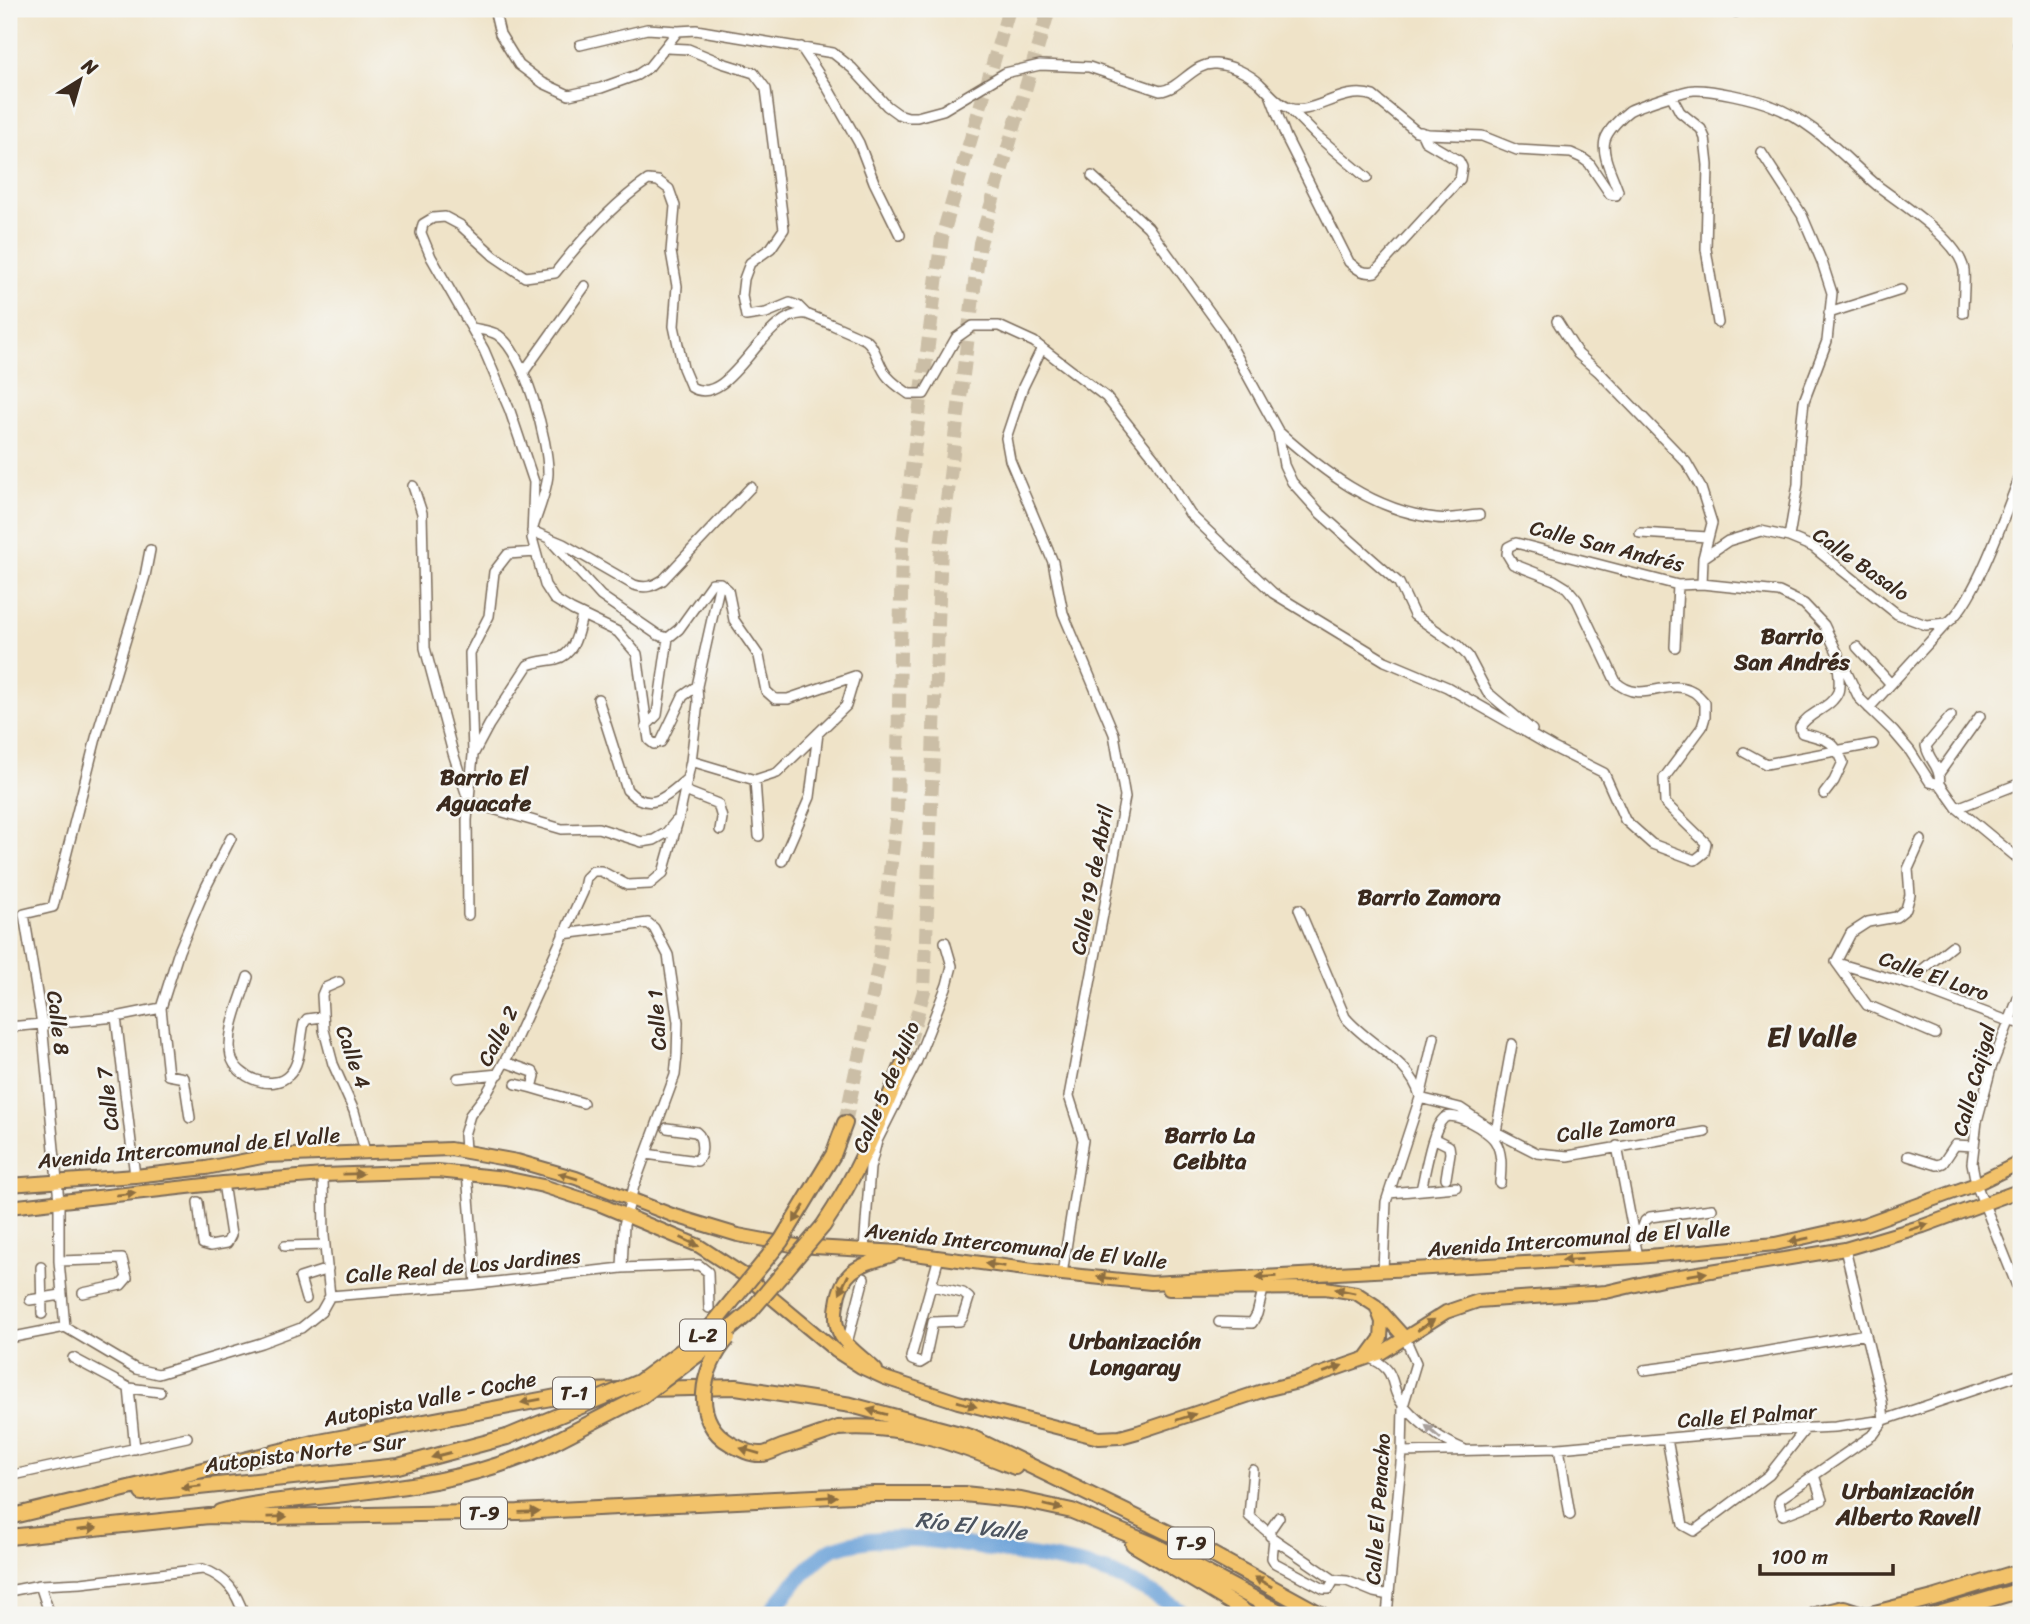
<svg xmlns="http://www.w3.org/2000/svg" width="2030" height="1624" viewBox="0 0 2030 1624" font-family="Sriracha,sans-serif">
  <rect width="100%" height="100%" fill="#f6f6f2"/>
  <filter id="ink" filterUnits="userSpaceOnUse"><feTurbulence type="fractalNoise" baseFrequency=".0143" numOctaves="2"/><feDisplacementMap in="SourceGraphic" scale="14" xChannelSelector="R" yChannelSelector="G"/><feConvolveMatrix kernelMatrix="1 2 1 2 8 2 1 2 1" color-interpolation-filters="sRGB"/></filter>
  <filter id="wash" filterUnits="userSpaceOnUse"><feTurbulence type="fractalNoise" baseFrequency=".00686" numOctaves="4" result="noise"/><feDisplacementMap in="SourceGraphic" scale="28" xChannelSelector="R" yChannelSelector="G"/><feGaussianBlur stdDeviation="1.57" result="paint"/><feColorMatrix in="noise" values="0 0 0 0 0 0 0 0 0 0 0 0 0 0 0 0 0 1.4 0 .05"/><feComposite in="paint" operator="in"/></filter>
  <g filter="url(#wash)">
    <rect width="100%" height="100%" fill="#efe3c8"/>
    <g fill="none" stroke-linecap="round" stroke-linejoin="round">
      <!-- river -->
      <path stroke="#6ba1d8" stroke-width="16" d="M 768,1615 C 782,1598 815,1555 835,1548 C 891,1528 961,1544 1018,1554 C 1051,1559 1085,1564 1116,1576 C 1140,1586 1165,1600 1186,1615"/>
    </g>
  </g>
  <g filter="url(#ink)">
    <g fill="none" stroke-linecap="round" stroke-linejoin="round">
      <!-- highway-tunnel -->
      <path stroke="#cbbea6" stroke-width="14" stroke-dasharray="14 7" stroke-linecap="butt" d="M 903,1064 L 924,991 L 941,546 L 980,243 L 1049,9
        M 845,1123 L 879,963 L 897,812 L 902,545 L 942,237 L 1009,9"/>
      <defs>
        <path id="minor" d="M 494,9 L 500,34 L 519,65 L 543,83 L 569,95 L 601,88 L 637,75 L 649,67 L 678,31 L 696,30 L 833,53 L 852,68 L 887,106 L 898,114 L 908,117 L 917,117 L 943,110 L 1005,73 L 1040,65 L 1089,67 L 1160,91 C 1181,89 1193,62 1216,64 C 1231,65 1250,74 1260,84 C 1269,92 1277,104 1289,108 C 1312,117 1343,85 1373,96 L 1416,131 L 1428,134 L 1482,136 L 1517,150 L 1571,153 L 1582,158 L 1589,163 L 1610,194 L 1616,195 L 1618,191 C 1613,176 1601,155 1605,140 C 1608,130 1621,117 1629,111 C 1635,107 1686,90 1694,90 C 1711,89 1756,99 1772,106 C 1815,122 1844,158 1878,186 C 1900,203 1960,241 1964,270 C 1965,284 1963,299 1963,313
          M 1736,12 L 1737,9
          M 2018,44 L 2021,40
          M 580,45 L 647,29 L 678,31
          M 801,47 L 826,85 L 859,143 L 874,182 L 900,235
          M 667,48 L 688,49 L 722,63 L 754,73 L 766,89 L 784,229 L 771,248 L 750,263 L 744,279 L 742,296 L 746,316 L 766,313 L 790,303 L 798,306 L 806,314
          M 1271,97 L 1286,137 L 1349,262 C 1358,270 1363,274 1375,272 L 1460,179 L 1462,167 L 1459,161 L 1425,141 L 1421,132
          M 1672,97 L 1680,112 L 1701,129 L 1705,138 L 1708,165 L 1706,249 L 1718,323
          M 1290,109 L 1316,135 L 1367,178
          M 1761,152 L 1802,215 L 1822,262 L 1832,293 L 1827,341 L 1804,401 L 1799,446 L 1798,484 L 1789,537
          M 1092,176 L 1148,227 L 1222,329 L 1278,431 L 1284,465 L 1292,482 L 1321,514 L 1399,583 L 1414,615 L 1457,645 L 1468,656 L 1487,692 L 1532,730
          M 1829,313 L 1901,290
          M 1557,321 L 1578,354 L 1599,372 L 1686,462 L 1701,488 L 1712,523 L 1703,558
          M 472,328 C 481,330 490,330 498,335 C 525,354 549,442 548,474 C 547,492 537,513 532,531 L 563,544 L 634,585 C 646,589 653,586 663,580 L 751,487
          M 1042,348 L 1023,387 L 1006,438 L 1010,460 L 1053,562 L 1063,613 L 1114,734 L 1125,797 L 1069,1096 L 1083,1140 L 1062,1274
          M 523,373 L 585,286
          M 1278,431 C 1323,471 1373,511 1436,518 C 1449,520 1465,516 1479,515
          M 413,486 L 422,513 L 425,648 L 453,753 L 469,802 L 562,829 L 598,828 L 642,842 L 654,840 L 666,833 L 676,821
          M 1640,533 L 1708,537
          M 551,541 L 601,596 L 658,635 L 668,638 L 679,629 L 712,583 L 720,583 L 728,590 L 734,620 L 759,656 L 766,691 L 775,699 L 788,699 L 855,676
          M 1702,584 L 1703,558 L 1728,541 L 1761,531 L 1789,537 L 1813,547 L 1897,614 L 1926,625 L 1947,623
          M 1675,647 L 1678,585
          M 1857,647 L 1891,684
          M 697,686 L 720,583
          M 598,699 L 627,790 C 651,815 668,795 688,778
          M 1869,708 L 1947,623 C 1975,604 2007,508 2021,474
          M 646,726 L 657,715 L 668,638
          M 1744,752 L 1766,764 L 1873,744
          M 473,753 L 470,653 L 489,616 L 494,572 L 508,554 L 536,552
          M 691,761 L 755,780 L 777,773 L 846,706 L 855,676
          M 1940,772 L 1980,716
          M 755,780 L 759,836
          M 1940,784 C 1940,764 1929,762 1926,746 L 1951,716
          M 685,791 L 718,804 L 722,818 L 720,830
          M 1824,794 L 1834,781 L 1843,762 C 1833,738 1826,740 1802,733 L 1800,727 C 1808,712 1831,709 1838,692 C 1841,684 1838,667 1837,657
          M 1957,808 L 2021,783
          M 1921,840 L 1908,869 L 1910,895 L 1906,909 L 1896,917 L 1868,922 L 1851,933 L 1836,962 L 1867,1005 L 1935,1034
          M 782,861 L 810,797 L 818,733
          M 1299,909 L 1345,1017 C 1368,1045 1410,1060 1420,1096
          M 468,915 L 467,820 L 473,755 L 489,725 L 528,665 C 537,661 546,661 556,659 C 575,655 578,631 582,616
          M 563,934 L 648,923 L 654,928 L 668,955 L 678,1022 L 677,1055 L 675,1075 L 634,1186 L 624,1225 L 622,1268
          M 1837,963 L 1912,985 L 2008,1021 L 2021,1023
          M 248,977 C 241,1000 226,1031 231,1056 C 236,1078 273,1092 289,1075 C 301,1064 300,1039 304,1023 L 307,1019 L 322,1017
          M 339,982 L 325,988 L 322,995 L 324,1030 L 333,1064 L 354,1111 L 365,1151
          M 1912,985 L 1922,970 L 1952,946
          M 2021,991 L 1991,1068 L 1977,1121 L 1972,1163 L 1976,1184 L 2021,1296
          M 116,1017 L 135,1176
          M 9,1027 L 116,1017 L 161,1008
          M 505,1062 L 533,1072 L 535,1076 L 532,1088 L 583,1103
          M 458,1078 L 499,1074
          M 516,1084 L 532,1088
          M 1420,1098 L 1460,1108 L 1496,1132 L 1537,1153 L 1568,1156 L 1705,1132
          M 190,1118 L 184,1078 L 168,1075 L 161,1008 L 179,951 L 206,887 L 231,838
          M 1496,1132 L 1512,1044
          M 1435,1139 L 1449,1146 L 1450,1153 L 1446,1178
          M 1617,1146 L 1638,1257
          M 465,1150 L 464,1135 L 470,1115 L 487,1093 L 511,1050 L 583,892 L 586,878 L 593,871 L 601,871 L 627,885 L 650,884 L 663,873 L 679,817 L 691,761 L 698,703 L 697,686 L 683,696 L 661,742 L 654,744 L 649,740 L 637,654 L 618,632 L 572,610 L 554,599 L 545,585 L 532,538 L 534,482 L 510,411 L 484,350 L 431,257 L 421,233 L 423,224 L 433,218 L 445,217 L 460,225 L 494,256 L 525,277 L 555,273 C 581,240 613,204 648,180 L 658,181 L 669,189 L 675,206 L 671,252 L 677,286 L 674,326 L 683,368 L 691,387 C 731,411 763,309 806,314 C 810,315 861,337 866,340 C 876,347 879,368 888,377 C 894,384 902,389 909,394 L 924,394 L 956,338 L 973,326 L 999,326 L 1034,342 L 1106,397 L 1156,460 L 1190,514 L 1273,593 L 1385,661 L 1447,687 L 1552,747 L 1604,773 L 1625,820 L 1652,844 L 1695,860 L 1704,853 L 1706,843 L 1665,803 L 1664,778 L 1702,727 L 1705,717 L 1705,703 C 1701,699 1697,693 1692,691 C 1668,677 1641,706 1616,682 L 1577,600 L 1567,588 L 1554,580 L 1513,564 L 1507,554 L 1508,547 L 1516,543 L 1678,585 L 1702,584 L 1779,592 L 1804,604 L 1824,625 L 1859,698 L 1893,731 L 1910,751 L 1930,782 L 1940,784 L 1957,808 L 2021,861
          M 646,1154 L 697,1161 C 703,1155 703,1143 699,1135 L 696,1132 L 667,1128
          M 1908,1156 L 1937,1165 L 1943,1163 L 1955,1145 L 1974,1146
          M 467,1173 L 476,1284
          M 323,1175 L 324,1236 L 330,1296
          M 1421,1190 C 1425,1174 1432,1128 1444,1118 C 1454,1110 1489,1131 1495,1141 C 1503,1153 1501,1169 1500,1183
          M 1389,1193 L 1456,1187
          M 198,1202 L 203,1244 L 210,1246 L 227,1243 L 231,1235 L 223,1183
          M 1633,1232 L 1642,1229 L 1645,1221 L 1650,1217 L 1712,1209
          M 285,1246 L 325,1245
          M 864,1250 L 870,1168 L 877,1141 L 916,1063 L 947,985 L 952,966 L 945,942
          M 59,1261 L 122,1259 L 127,1278 L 121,1285 L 83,1293
          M 41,1267 L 42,1314
          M 1383,1270 L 1386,1202 L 1420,1098 L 1434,1037
          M 933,1286 L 963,1293 L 969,1298 L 963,1317 L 960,1321 L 933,1322 L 925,1360 L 920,1363 L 912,1360 L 911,1357 L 939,1257
          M 330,1296 L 469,1285 L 622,1268 L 699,1265 L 708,1272 L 709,1308
          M 306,1299 L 300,1278 L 328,1269
          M 30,1300 L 61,1295
          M 1219,1322 L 1252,1323 L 1257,1314 L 1263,1290
          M 65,1327 L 59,1261 L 59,1201 L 42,1024 L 24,914 L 53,907 L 96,738 L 145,576 L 150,550
          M 9,1338 L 65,1327 L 136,1369 L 158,1374 L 261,1343 L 301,1328 L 321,1312 L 330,1296
          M 847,1343 L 864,1278
          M 1367,1357 C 1402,1370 1386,1387 1405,1407 C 1421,1425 1442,1440 1463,1449
          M 73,1358 L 129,1388 L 135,1449
          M 1644,1370 L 1712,1361 L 1866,1334
          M 129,1388 L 160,1392
          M 1667,1439 L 1683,1525 L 1694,1531 L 1769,1475 L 1806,1428
          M 1559,1448 L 1570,1515
          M 1402,1452 L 1559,1448 L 1747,1431 L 1835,1427 L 1884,1420 L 2021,1374
          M 1253,1470 L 1249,1516 L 1269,1533
          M 1814,1475 L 1822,1500 L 1783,1515 L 1779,1502 L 1781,1498 L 1874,1434 L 1884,1420 L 1882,1401 L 1845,1249
          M 9,1476 L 187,1437
          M 1279,1517 L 1270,1530 L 1270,1536 L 1274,1539 L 1334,1580 L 1347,1581 L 1374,1592 L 1389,1595
          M 1274,1539 L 1272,1558 L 1275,1563 L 1324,1589 L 1329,1589 L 1334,1580
          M 40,1585 L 50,1615
          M 9,1591 L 40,1585 L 81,1583 L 203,1569 C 227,1578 236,1591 244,1615
          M 1387,1615 L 1402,1452 L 1403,1406 L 1416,1363 L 1405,1338"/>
        <path id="major" d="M 9,1185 L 135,1176 L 206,1168 L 267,1156 L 450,1149 L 517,1161 L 576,1178 L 672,1215 L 738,1235 L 797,1246 L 900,1252 L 1062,1274 L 1151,1283 L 1638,1257 L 1775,1244 L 1865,1224 L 1976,1184 L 2021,1162
          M 9,1207 L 223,1183 L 323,1175 L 438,1171 L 505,1178 L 543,1186 L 601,1205 L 699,1246 L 747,1277 L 836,1351 L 861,1367 L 885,1378 L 958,1402 L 1099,1438 L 1120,1437 L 1138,1432 L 1265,1390 L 1298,1382 L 1381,1353 L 1446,1312 L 1478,1301 L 1606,1292 L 1662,1279 L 1845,1249 L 1923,1226 L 2021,1190
          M 1169,1289 L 1325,1288 L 1356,1293 L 1376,1306 L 1382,1322 L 1381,1338 L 1367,1357
          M 1379,1309 L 1405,1338
          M 876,1370 C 865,1359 849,1349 841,1336 C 835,1326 835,1315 837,1304 C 842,1267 862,1265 893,1255"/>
        <path id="highway" d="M 833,1155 L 845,1123
          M 823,1226 C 857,1176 880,1121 903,1064
          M 647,1389 L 736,1387 L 851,1405 L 971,1437 L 1204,1550 L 1322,1615
          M 838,1428 C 904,1423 954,1443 1015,1467
          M 142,1493 L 398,1466 L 507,1437
          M 220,1512 C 255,1502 291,1500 327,1496 C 399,1488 476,1479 542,1448
          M 9,1517 L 314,1443 L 588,1391 L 620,1390
          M 9,1537 L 209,1516 L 270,1517 L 518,1512 L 874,1494 L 964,1494 L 1021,1500 L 1072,1511 L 1154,1545 L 1285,1615
          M 1133,1544 L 1235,1605 L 1249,1615
          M 1815,1615 L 1844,1608 L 1866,1615
          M 1867,1615 L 1933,1598 L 2021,1571
          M 1935,1615 L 2021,1590"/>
      </defs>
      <!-- minor casing -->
      <use href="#minor" stroke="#7a6b5a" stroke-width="12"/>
      <!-- major casing -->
      <use href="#major" stroke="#7a6b5a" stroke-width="16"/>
      <!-- highway casing -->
      <use href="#highway" stroke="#7a6b5a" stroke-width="18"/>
      <!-- minor -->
      <use href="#minor" stroke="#fff" stroke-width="9"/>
      <!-- major -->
      <use href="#major" stroke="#f2c26a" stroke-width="12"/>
      <!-- highway -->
      <use href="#highway" stroke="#f2c26a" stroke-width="14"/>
      <defs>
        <path id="highway-bridge" d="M 728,1338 C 701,1368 690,1421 731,1444 C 740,1449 751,1455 762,1454 C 768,1454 776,1449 782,1447 C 801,1441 819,1435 838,1428
          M 507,1437 L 639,1382 L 706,1333 L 781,1241 L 833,1155
          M 542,1448 L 641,1397 L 712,1344 L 749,1313 L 823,1226"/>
      </defs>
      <!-- highway-bridge casing -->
      <use href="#highway-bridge" stroke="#7a6b5a" stroke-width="18" stroke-linecap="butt"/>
      <!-- highway-bridge -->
      <use href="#highway-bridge" stroke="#f2c26a" stroke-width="14"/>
    </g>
    <!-- one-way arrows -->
    <defs><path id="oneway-solid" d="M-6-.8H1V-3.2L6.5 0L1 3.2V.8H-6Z" transform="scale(1.75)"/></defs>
    <g fill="#8d6e40">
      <use href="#oneway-solid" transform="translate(353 1174) rotate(-1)"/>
      <use href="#oneway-solid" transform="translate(568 1176) rotate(-163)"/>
      <use href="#oneway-solid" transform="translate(126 1194) rotate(-6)"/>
      <use href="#oneway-solid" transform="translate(799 1214) rotate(122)"/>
      <use href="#oneway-solid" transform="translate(1919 1227) rotate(-18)"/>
      <use href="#oneway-solid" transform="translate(1799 1240) rotate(169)"/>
      <use href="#oneway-solid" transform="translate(690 1242) rotate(26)"/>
      <use href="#oneway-solid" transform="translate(1572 1260) rotate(177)"/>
      <use href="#oneway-solid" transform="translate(995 1265) rotate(-172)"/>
      <use href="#oneway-solid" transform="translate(1697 1274) rotate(-9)"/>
      <use href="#oneway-solid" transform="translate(1266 1277) rotate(177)"/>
      <use href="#oneway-solid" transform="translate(1107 1278) rotate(-174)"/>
      <use href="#oneway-solid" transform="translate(844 1284) rotate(116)"/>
      <use href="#oneway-solid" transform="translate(1345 1291) rotate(-169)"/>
      <use href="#oneway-solid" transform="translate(1426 1325) rotate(-33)"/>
      <use href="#oneway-solid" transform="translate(1333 1369) rotate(-20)"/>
      <use href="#oneway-solid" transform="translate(531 1401) rotate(170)"/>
      <use href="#oneway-solid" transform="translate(967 1404) rotate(16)"/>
      <use href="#oneway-solid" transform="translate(877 1412) rotate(-165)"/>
      <use href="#oneway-solid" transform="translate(1186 1417) rotate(-18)"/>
      <use href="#oneway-solid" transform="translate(750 1451) rotate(-164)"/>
      <use href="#oneway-solid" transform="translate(441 1455) rotate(165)"/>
      <use href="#oneway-solid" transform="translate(191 1487) rotate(174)"/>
      <use href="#oneway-solid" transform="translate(827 1497) rotate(-3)"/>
      <use href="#oneway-solid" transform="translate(1053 1507) rotate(13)"/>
      <use href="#oneway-solid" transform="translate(529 1512) rotate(-2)"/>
      <use href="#oneway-solid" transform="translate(277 1517) rotate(-1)"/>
      <use href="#oneway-solid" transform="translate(87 1529) rotate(-6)"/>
      <use href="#oneway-solid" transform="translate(1263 1582) rotate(-151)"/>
    </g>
    <use fill="#a79f9a" href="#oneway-solid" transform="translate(1433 1432) rotate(-139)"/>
  </g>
  <g text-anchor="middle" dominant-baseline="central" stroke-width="5" stroke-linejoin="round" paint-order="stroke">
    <!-- shield labels -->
    <g fill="#f6f6f2" stroke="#73675e" stroke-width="2">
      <rect x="680" y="1319.5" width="46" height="31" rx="5"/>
      <rect x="553" y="1377.5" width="42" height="31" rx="5"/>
      <rect x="461" y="1497.5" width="46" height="31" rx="5"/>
      <rect x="1168" y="1527.5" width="46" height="31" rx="5"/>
    </g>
    <g font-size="19" font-weight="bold" fill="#3b2a1e">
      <text x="703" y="1335">L-2</text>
      <text x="574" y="1393">T-1</text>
      <text x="484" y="1513">T-9</text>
      <text x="1191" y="1543">T-9</text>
    </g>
    <!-- street labels -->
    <g font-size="21" fill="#3b2a1e" stroke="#f6f6f2">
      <text transform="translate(1607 546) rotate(14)">Calle San Andrés</text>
      <text transform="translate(1861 564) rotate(35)">Calle Basalo</text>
      <text transform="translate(1092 880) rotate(-79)">Calle 19 de Abril</text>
      <text transform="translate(1934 976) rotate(19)">Calle El Loro</text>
      <text transform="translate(657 1020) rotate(-94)">Calle 1</text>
      <text transform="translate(58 1023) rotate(83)">Calle 8</text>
      <text transform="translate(498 1036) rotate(-63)">Calle 2</text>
      <text transform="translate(353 1057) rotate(71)">Calle 4</text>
      <text transform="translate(1974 1080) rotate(-75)">Calle Cajigal</text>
      <text transform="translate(886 1087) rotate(-67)">Calle 5 de Julio</text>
      <text transform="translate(108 1099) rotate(-97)">Calle 7</text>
      <text transform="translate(1616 1127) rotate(-8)">Calle Zamora</text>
      <text transform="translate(189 1148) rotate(-5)">Avenida Intercomunal de El Valle</text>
      <text transform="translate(1579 1239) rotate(-4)">Avenida Intercomunal de El Valle</text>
      <text transform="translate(1016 1246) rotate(6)">Avenida Intercomunal de El Valle</text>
      <text transform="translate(463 1266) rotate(-5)">Calle Real de Los Jardines</text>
      <text transform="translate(430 1399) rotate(-11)">Autopista Valle - Coche</text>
      <text transform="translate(1747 1416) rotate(-4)">Calle El Palmar</text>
      <text transform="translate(305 1453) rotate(-7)">Autopista Norte - Sur</text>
      <text transform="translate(1378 1509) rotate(-86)">Calle El Penacho</text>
    </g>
    <!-- neighbourhood labels -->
    <g font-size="23" font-weight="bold" fill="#3b2a1e" stroke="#f6f6f2">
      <text x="1792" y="636">Barrio<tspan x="1792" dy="26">San Andrés</tspan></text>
      <text x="484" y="777">Barrio El<tspan x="484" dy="26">Aguacate</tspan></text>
      <text x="1429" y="897">Barrio Zamora</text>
      <text x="1210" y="1135">Barrio La<tspan x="1210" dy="26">Ceibita</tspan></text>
      <text x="1135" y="1341">Urbanización<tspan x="1135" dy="26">Longaray</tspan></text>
      <text x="1908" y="1491">Urbanización<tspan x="1908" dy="26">Alberto Ravell</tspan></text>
    </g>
    <!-- water labels -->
    <g font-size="23" font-style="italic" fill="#4c545f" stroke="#f6f6f2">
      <text transform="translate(971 1526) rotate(7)">Río El Valle</text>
    </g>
    <!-- district labels -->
    <g font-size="28" font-weight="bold" fill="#3b2a1e" stroke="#f6f6f2">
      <text x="1812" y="1036">El Valle</text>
    </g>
  </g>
  <!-- margin -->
  <rect width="2030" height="1624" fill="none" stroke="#f6f6f2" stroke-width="35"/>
  <!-- north arrow -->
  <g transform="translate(80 80) rotate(37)" stroke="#f6f6f2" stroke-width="5" paint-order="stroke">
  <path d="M0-5L12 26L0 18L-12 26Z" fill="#3b2a1e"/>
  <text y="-10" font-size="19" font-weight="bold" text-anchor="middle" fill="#3b2a1e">N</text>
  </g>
  <!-- scale -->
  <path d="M1760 1564v10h133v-10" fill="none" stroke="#3b2a1e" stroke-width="3.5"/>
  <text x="1771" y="1564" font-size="21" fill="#3b2a1e" stroke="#f6f6f2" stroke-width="5" paint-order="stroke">100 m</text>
</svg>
